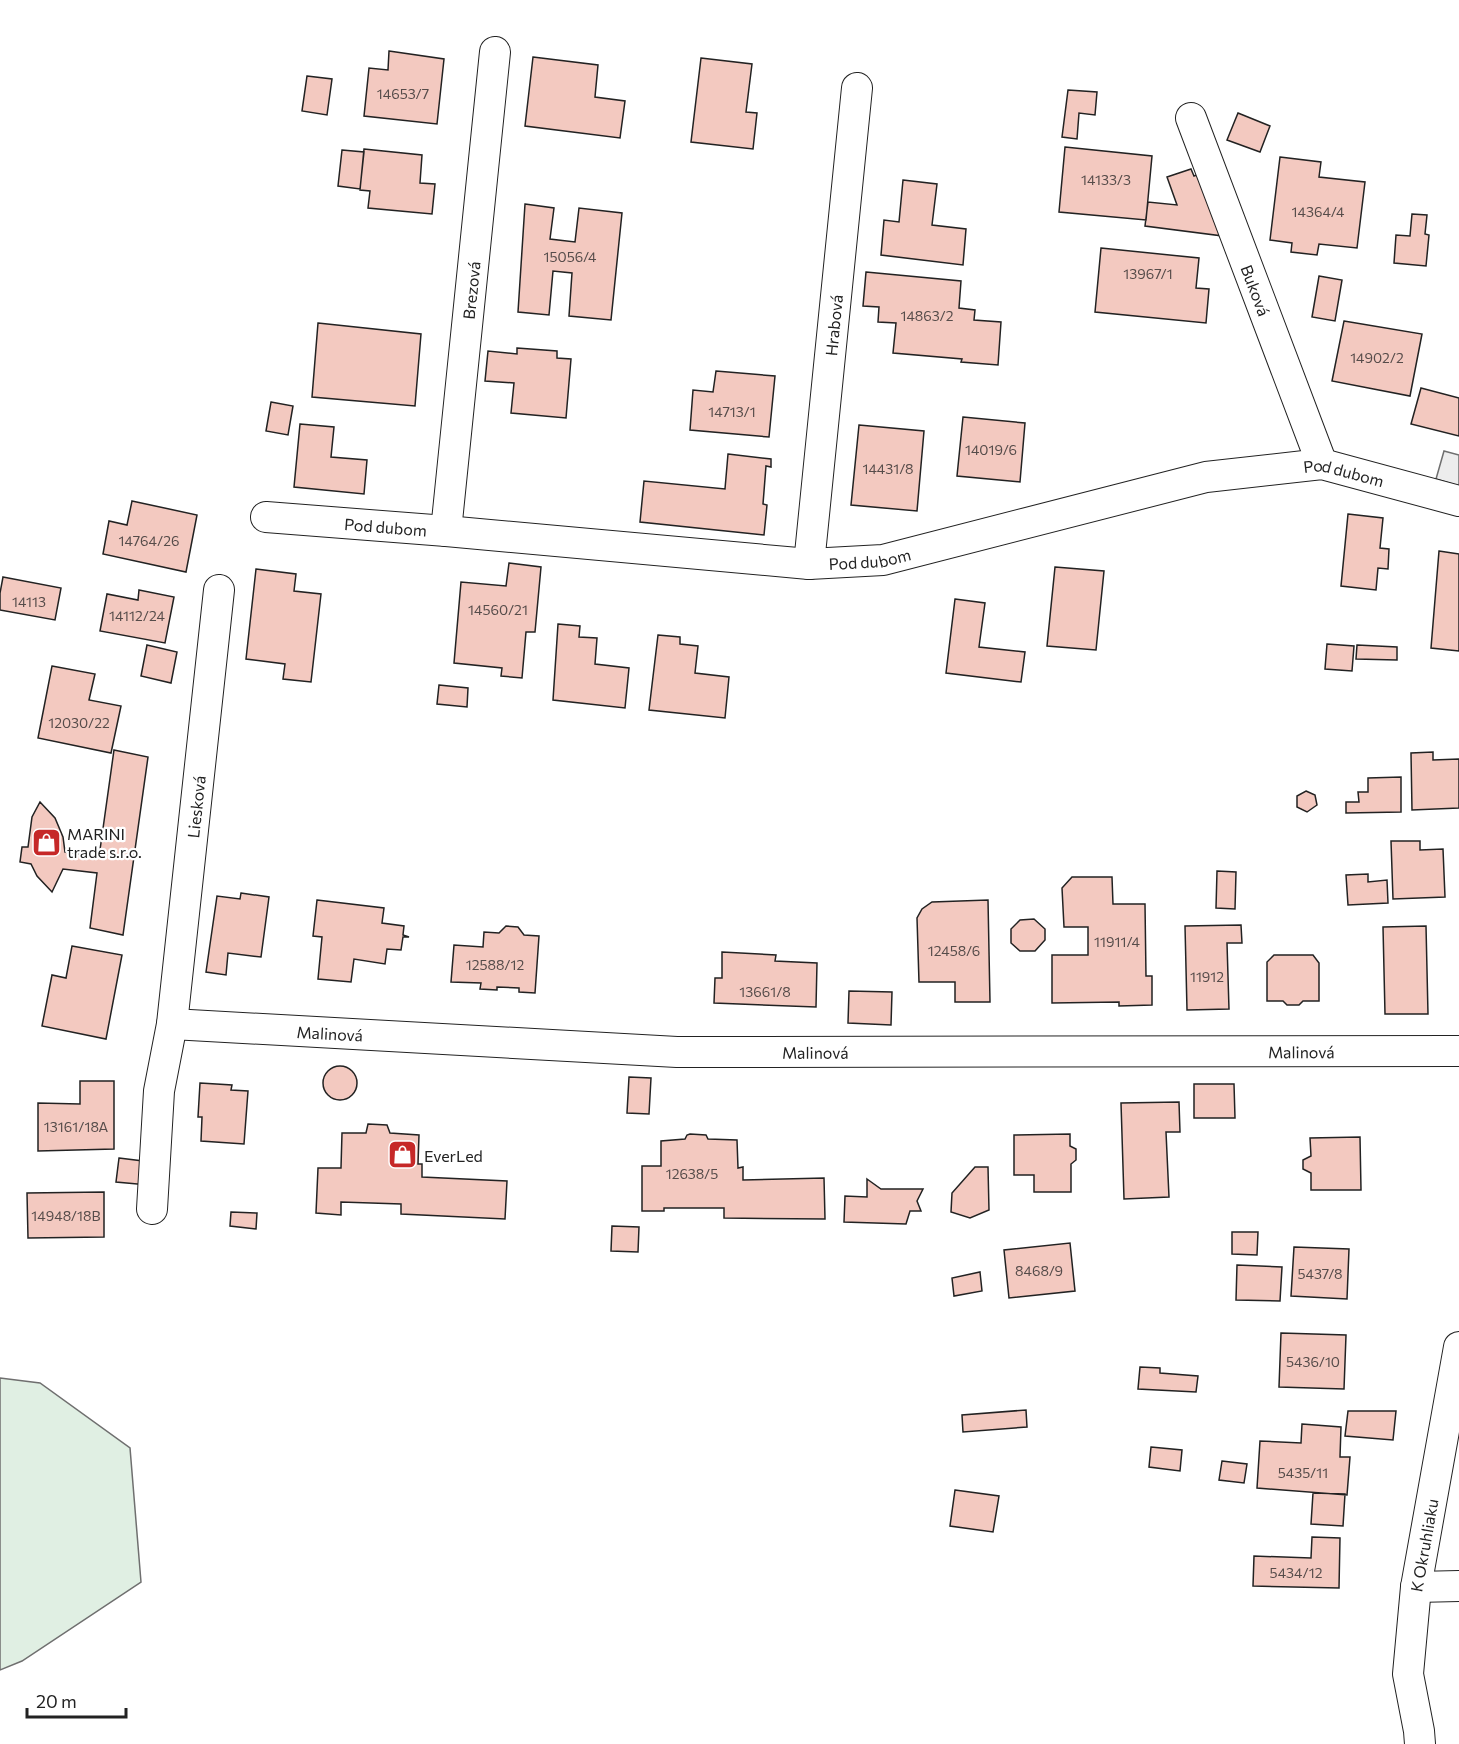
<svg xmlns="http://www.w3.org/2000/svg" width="1459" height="1744" viewBox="0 0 1459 1744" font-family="Commissioner,sans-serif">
  <rect width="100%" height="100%" fill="#fff"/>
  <!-- green -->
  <path fill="#e0efe3" stroke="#6f6f6f" stroke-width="1.5" d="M 0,1378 L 40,1383 L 130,1448 L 141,1582 L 22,1661 L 0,1670 Z"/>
  <!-- parking -->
  <path fill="#ededed" stroke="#6f6f6f" stroke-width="1.5" d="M 1444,451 L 1459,455 L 1459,486 L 1436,479 Z"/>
  <!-- building -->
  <path fill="#f3c9c0" stroke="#222" stroke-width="1.5" d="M 389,51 L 444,59 L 437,124 L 364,116 L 369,68 L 388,70 Z
    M 533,57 L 598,65 L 595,97 L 625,101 L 620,138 L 525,126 Z
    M 701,58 L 752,64 L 746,112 L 757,113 L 753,149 L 691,142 Z
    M 307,76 L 332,79 L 327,115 L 302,111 Z
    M 1068,90 L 1097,92 L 1095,115 L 1079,113 L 1077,139 L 1062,137 Z
    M 1238,113 L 1270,126 L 1260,152 L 1227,140 Z
    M 1065,147 L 1152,156 L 1146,220 L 1059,212 Z
    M 364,149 L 422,155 L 420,183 L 435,184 L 432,214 L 368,208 L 370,191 L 360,190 Z
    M 342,150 L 364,152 L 360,189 L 338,186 Z
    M 1280,157 L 1321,162 L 1319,177 L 1365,182 L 1357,248 L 1319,244 L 1317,255 L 1291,252 L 1292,243 L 1270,240 Z
    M 1191,169 L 1194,176 L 1202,173 L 1223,236 L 1145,226 L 1148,202 L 1177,205 L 1167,177 Z
    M 903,180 L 937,184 L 932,225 L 966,229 L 963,265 L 881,255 L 884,220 L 899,222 Z
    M 525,204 L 554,208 L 550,239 L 575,242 L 579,208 L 622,213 L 611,320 L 569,316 L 572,273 L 553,271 L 549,315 L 518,312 Z
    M 1412,214 L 1427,215 L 1425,234 L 1429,235 L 1426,266 L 1394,263 L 1396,235 L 1410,236 Z
    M 1101,248 L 1199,258 L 1196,288 L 1209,289 L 1206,323 L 1095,312 Z
    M 866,272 L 961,281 L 959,308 L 975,310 L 974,320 L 1001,322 L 998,365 L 961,362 L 962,359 L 893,353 L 896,323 L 878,322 L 879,307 L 863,306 Z
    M 1319,276 L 1342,280 L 1335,321 L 1312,317 Z
    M 1344,321 L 1422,334 L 1410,396 L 1332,381 Z
    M 318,323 L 421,334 L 415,406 L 312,397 Z
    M 517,348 L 557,351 L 557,358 L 571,359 L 566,418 L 511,413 L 514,383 L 485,381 L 488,351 L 517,354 Z
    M 716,371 L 775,376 L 769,437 L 690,430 L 693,390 L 713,392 Z
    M 1421,388 L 1459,398 L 1459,436 L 1411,424 Z
    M 271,402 L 293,406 L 288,435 L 266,431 Z
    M 963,417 L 1025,423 L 1020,482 L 957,476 Z
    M 300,424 L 334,427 L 331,457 L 367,460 L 364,494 L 294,487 Z
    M 859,425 L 924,431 L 917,511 L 851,505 Z
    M 728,454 L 771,459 L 771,467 L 766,466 L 763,504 L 767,505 L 764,535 L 640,522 L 644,481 L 725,489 Z
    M 132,501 L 197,515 L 186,572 L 103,554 L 109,521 L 127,525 Z
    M 1348,514 L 1383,518 L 1380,548 L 1389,549 L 1388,569 L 1378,568 L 1376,590 L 1341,586 Z
    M 1439,551 L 1459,554 L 1459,651 L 1431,648 Z
    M 509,563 L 541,567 L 535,632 L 526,632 L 522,678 L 501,676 L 502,668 L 454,663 L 461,582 L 506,586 Z
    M 1055,567 L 1104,571 L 1096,650 L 1047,646 Z
    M 256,569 L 296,574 L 294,591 L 321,594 L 311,682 L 283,679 L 285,664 L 246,659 Z
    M 3,577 L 61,588 L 55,620 L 0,610 L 0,593 Z
    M 139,590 L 174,597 L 165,643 L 100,631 L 107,594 L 138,600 Z
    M 955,599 L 985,603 L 979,647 L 1025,652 L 1021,682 L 946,673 Z
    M 558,624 L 580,626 L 579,637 L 597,638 L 595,664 L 629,668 L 625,708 L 553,700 Z
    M 658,635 L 680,637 L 680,644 L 698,646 L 695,673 L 729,677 L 725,718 L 649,710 Z
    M 1327,644 L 1354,646 L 1352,671 L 1325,669 Z
    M 147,645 L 177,652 L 171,683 L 141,676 Z
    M 1357,645 L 1397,647 L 1397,660 L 1356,659 Z
    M 52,666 L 95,674 L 89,700 L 121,706 L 111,753 L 38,738 Z
    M 439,685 L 468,688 L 467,707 L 437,704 Z
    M 114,750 L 148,757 L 123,935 L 90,928 L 97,873 L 63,869 L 52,892 L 37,876 L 31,864 L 20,862 L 22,847 L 28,847 L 32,817 L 40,802 L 55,818 L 63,837 L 65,852 L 99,857 Z
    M 1433,752 L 1433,760 L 1459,759 L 1459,808 L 1412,810 L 1411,753 Z
    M 1401,777 L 1401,812 L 1346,813 L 1346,802 L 1359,802 L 1358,792 L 1368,792 L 1368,778 Z
    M 1306,791 L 1315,795 L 1317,805 L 1307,812 L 1297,807 L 1297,796 Z
    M 1391,841 L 1420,841 L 1420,850 L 1443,849 L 1445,897 L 1393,899 Z
    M 1217,871 L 1236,872 L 1235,909 L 1216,908 Z
    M 1368,874 L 1368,882 L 1387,880 L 1388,903 L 1348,905 L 1346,875 Z
    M 1072,877 L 1112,877 L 1113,904 L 1145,904 L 1146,976 L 1152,976 L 1152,1005 L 1119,1006 L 1119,1002 L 1052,1003 L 1052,955 L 1088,955 L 1088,927 L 1064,927 L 1062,888 Z
    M 241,893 L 269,897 L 261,957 L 228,953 L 226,975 L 206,972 L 217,896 L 240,899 Z
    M 317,900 L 384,908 L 382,923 L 404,926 L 403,935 L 409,937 L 403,937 L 401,950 L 387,949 L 385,964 L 354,959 L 351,982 L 318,979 L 322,937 L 313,936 Z
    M 988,900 L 990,1002 L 955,1002 L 955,982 L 919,982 L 917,918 L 922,909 L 932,902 Z
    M 1034,919 L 1045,929 L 1045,940 L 1035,951 L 1020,951 L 1011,943 L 1011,929 L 1020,920 Z
    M 1241,925 L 1242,943 L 1227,943 L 1229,1009 L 1187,1010 L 1185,926 Z
    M 506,926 L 518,927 L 524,935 L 539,936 L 535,993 L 519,992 L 519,988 L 497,987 L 497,990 L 480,989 L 481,983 L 451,982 L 454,945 L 483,947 L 484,932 L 499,933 Z
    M 1426,926 L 1428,1014 L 1385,1014 L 1383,927 Z
    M 72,946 L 122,955 L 106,1039 L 42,1026 L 52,975 L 66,978 Z
    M 722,952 L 776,955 L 775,961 L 817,963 L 816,1007 L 714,1003 L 715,978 L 722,978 Z
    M 1274,955 L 1313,955 L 1319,963 L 1319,1001 L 1303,1001 L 1299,1005 L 1287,1005 L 1283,1001 L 1267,1001 L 1267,962 Z
    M 849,991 L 892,992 L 891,1025 L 848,1023 Z
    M323 1083a17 17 0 1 1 34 0a17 17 0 1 1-34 0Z
    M 629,1077 L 651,1078 L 649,1114 L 627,1113 Z
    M 80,1081 L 114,1081 L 114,1149 L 38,1151 L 38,1103 L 80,1104 Z
    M 200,1083 L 232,1085 L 231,1090 L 248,1091 L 244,1144 L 201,1141 L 202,1117 L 198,1117 Z
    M 1194,1084 L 1234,1084 L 1235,1118 L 1194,1118 Z
    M 1179,1102 L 1180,1132 L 1166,1132 L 1169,1197 L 1124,1199 L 1121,1103 Z
    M 368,1124 L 387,1125 L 390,1133 L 419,1135 L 418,1164 L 422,1164 L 422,1177 L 507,1181 L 505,1219 L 401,1214 L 401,1204 L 341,1202 L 341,1215 L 316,1213 L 318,1168 L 341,1168 L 342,1133 L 366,1133 Z
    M 690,1134 L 706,1135 L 708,1139 L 737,1140 L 738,1168 L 743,1167 L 743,1180 L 824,1178 L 825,1219 L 724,1218 L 724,1208 L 664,1208 L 664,1211 L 642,1211 L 642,1166 L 661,1166 L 661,1141 L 685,1139 L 687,1135 Z
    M 1070,1134 L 1070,1146 L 1076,1149 L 1076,1160 L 1071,1164 L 1071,1192 L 1034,1192 L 1034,1175 L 1014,1175 L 1014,1135 Z
    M 1360,1137 L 1361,1190 L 1311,1190 L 1311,1173 L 1303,1169 L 1303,1160 L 1311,1156 L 1310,1138 Z
    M 119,1158 L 151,1162 L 148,1185 L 116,1182 Z
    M 975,1167 L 988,1167 L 989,1210 L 970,1218 L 951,1212 L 952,1193 Z
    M 867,1179 L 881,1189 L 923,1189 L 917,1201 L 921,1211 L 910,1211 L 906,1224 L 844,1222 L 845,1196 L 867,1197 Z
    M 104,1192 L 104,1237 L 28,1238 L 27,1193 Z
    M 231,1212 L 257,1213 L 256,1229 L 230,1226 Z
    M 612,1226 L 639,1227 L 638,1252 L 611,1251 Z
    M 1232,1232 L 1258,1232 L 1257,1255 L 1232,1254 Z
    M 1070,1243 L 1075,1291 L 1009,1298 L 1004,1250 Z
    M 1294,1247 L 1349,1249 L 1347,1299 L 1291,1296 Z
    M 1237,1265 L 1282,1267 L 1280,1301 L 1236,1300 Z
    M 980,1272 L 982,1291 L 954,1296 L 952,1278 Z
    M 1281,1333 L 1346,1335 L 1344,1389 L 1279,1387 Z
    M 1140,1367 L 1160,1368 L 1160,1373 L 1198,1376 L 1196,1392 L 1138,1389 Z
    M 1026,1410 L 1027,1427 L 963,1432 L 962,1415 Z
    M 1348,1411 L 1396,1411 L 1393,1440 L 1345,1436 Z
    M 1302,1424 L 1341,1427 L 1340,1457 L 1350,1457 L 1347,1495 L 1257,1488 L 1260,1441 L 1301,1443 Z
    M 1151,1447 L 1182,1450 L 1180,1471 L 1149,1467 Z
    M 1222,1461 L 1247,1464 L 1244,1483 L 1219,1480 Z
    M 955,1490 L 999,1496 L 993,1532 L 950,1526 Z
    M 1313,1493 L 1345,1494 L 1343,1526 L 1311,1524 Z
    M 1312,1537 L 1340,1538 L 1339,1588 L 1253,1586 L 1254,1556 L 1311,1558 Z"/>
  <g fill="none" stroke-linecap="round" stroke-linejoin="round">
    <defs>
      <g id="minor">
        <path id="s1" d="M 1191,118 L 1322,464"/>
        <path id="s2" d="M 266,517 L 446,531 L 809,564 L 883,560 L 1206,477 L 1322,464 L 1459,501"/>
        <path id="s3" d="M 446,531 L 495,52"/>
        <path id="s4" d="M 809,564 L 857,88"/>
        <path id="s5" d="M 172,1024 L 677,1052 L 1459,1051"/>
        <path id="s6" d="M 152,1209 L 159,1091 L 172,1024 L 219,590"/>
        <path d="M 1416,1587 L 1459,1586"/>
        <path id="s7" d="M 1420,1744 L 1419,1731 L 1408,1674 L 1416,1587 L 1459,1347"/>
      </g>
    </defs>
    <!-- minor casing -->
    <use href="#minor" stroke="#222" stroke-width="32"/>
    <!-- minor -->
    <use href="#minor" stroke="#fff" stroke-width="30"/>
  </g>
  <!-- icons -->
  <defs>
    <symbol id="shop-square" viewBox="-11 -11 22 22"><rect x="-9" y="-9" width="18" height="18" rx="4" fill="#c62828" stroke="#fff"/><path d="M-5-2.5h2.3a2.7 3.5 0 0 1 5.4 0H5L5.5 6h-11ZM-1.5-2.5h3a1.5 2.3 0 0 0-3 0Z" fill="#fff"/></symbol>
  </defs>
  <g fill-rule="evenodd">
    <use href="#shop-square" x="30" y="826" width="33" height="33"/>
    <use href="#shop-square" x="386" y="1138" width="33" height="33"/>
  </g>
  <g text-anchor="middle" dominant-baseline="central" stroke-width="4.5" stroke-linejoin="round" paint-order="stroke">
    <!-- number labels -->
    <g font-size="14" fill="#564c4a">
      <text x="403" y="93">14653/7</text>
      <text x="1106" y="179">14133/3</text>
      <text x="1318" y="211">14364/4</text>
      <text x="570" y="256">15056/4</text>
      <text x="1148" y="273">13967/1</text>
      <text x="927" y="315">14863/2</text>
      <text x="1377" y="357">14902/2</text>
      <text x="732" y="411">14713/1</text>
      <text x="991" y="449">14019/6</text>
      <text x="888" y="468">14431/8</text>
      <text x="149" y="540">14764/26</text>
      <text x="29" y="601">14113</text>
      <text x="498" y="609">14560/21</text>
      <text x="137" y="615">14112/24</text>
      <text x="79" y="722">12030/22</text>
      <text x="1117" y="941">11911/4</text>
      <text x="954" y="950">12458/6</text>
      <text x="495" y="964">12588/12</text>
      <text x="1207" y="976">11912</text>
      <text x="765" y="991">13661/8</text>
      <text x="76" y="1126">13161/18A</text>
      <text x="692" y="1173">12638/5</text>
      <text x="66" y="1215">14948/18B</text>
      <text x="1039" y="1270">8468/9</text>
      <text x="1320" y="1273">5437/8</text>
      <text x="1313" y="1361">5436/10</text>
      <text x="1303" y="1472">5435/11</text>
      <text x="1296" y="1572">5434/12</text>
    </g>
    <!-- street labels -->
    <g font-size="16" fill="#222" stroke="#fff">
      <text stroke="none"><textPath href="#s3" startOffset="242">Brezová</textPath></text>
      <text stroke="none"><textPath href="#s1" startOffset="184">Buková</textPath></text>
      <text stroke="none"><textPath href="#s4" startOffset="240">Hrabová</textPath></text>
      <text stroke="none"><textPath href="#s2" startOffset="1092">Pod dubom</textPath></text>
      <text stroke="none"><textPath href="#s2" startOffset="120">Pod dubom</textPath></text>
      <text stroke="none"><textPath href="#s2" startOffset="606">Pod dubom</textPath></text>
      <text stroke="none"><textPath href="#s6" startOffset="405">Liesková</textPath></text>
      <text stroke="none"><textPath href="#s5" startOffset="158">Malinová</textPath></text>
      <text stroke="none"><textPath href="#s5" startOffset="644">Malinová</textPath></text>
      <text stroke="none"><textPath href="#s5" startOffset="1130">Malinová</textPath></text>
      <text stroke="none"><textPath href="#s7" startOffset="201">K Okruhliaku</textPath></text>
    </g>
    <!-- poi labels -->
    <g font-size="16" fill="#222" stroke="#fff" text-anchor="start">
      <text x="67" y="833">MARINI<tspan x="67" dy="18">trade s.r.o.</tspan></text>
      <text x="424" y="1155">EverLed</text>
    </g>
  </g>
  <!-- scale -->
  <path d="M27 1708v9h99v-9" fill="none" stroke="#222222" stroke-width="3"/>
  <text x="36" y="1708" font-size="18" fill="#222222" stroke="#ffffff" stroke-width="4.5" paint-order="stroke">20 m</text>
</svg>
